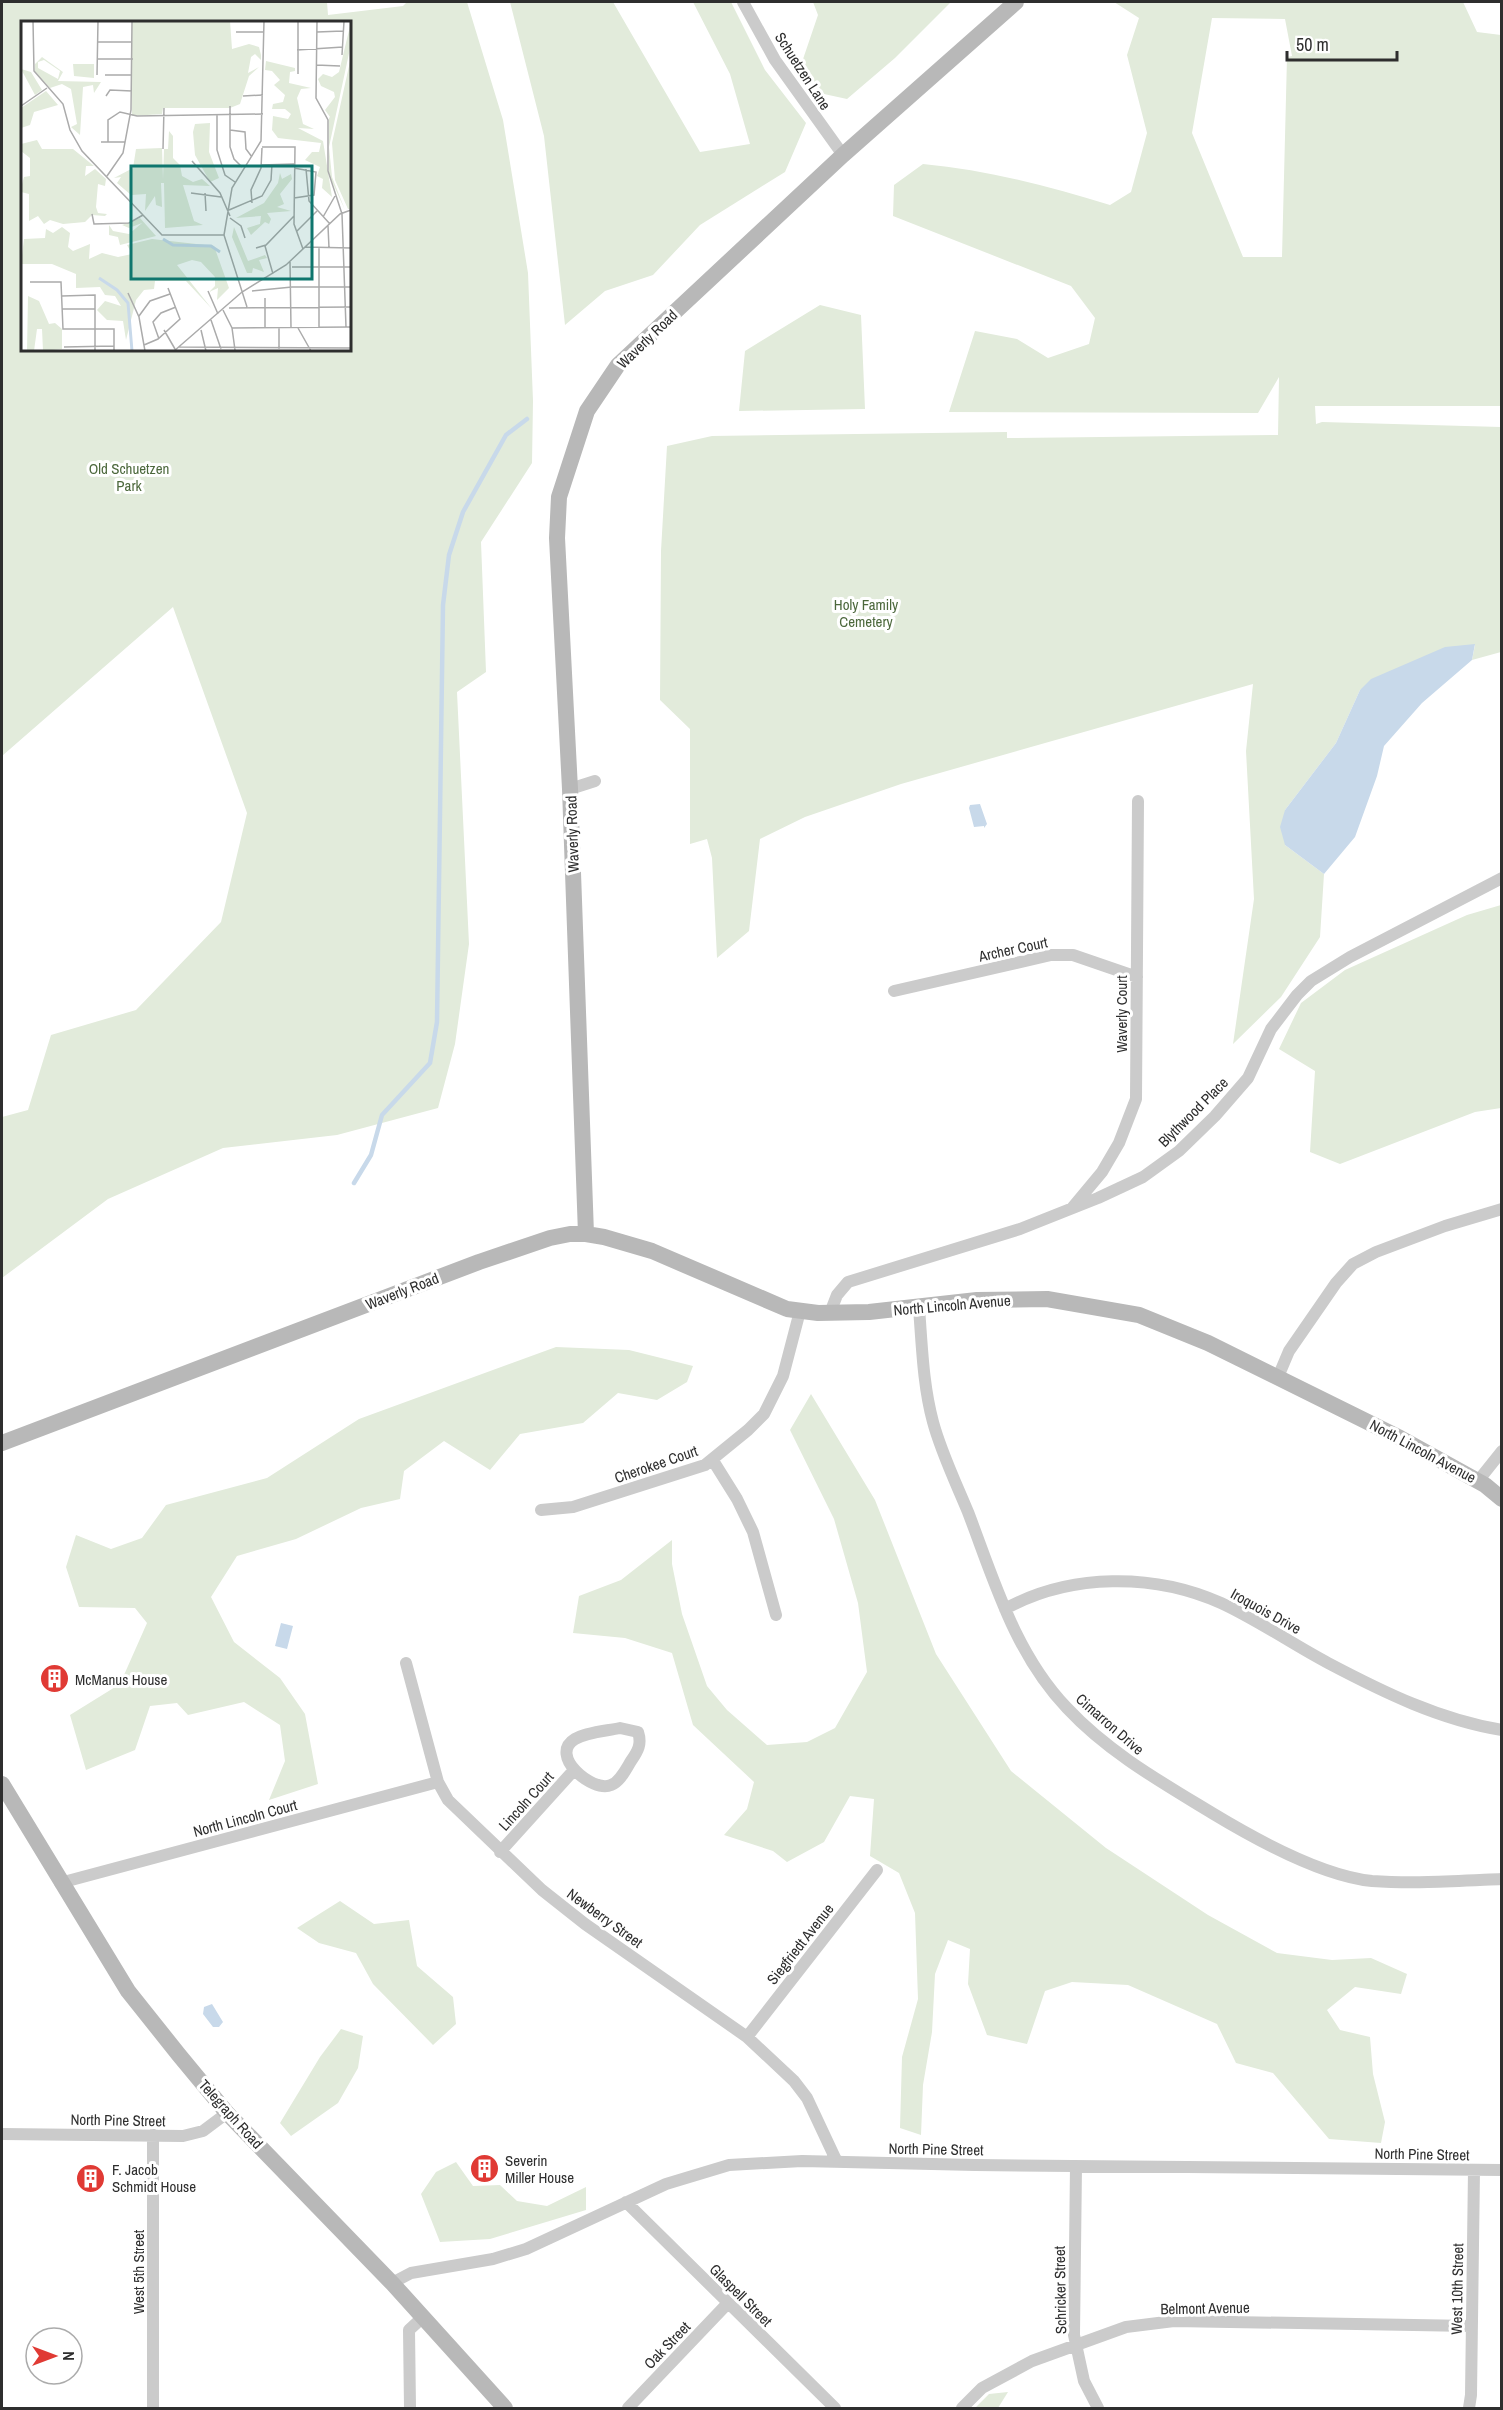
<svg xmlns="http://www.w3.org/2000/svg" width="1503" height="2410" viewBox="0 0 1503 2410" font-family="'Archivo Narrow',sans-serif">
  <rect width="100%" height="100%" fill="#fff"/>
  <!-- green -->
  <path fill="#e2ebdb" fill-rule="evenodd" d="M 2,2 L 327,2 L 328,15 L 403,6 L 407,2 L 467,2 L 503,120 L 528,273 L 533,401 L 532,463 L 481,542 L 486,672 L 457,692 L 469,944 L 455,1044 L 438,1108 L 337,1135 L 223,1148 L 108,1199 L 2,1278 L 2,1117 L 28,1110 L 51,1035 L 136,1010 L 221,922 L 247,813 L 173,607 L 2,756 ZM 22,22 L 350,22 L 350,350 L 22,350 Z
    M 510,2 L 613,2 L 700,152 L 750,144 L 730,74 L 693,2 L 731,2 L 765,70 L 806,123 L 785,172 L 700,225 L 653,275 L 605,291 L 565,325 L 544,136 Z
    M 813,2 L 951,2 L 895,58 L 847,99 L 824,94 L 801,65 L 818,15 Z
    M 1114,2 L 1463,2 L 1477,32 L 1501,35 L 1501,406 L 1315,406 L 1316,424 L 1322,422 L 1501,427 L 1501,652 L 1472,660 L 1475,645 L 1360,690 L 1336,743 L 1285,810 L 1285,845 L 1324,874 L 1320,937 L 1281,997 L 1233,1044 L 1254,899 L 1246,751 L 1253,684 L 901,784 L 805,817 L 760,839 L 749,931 L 717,958 L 712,858 L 707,839 L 690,844 L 690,729 L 660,700 L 661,551 L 667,446 L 712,436 L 1007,432 L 1007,438 L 1278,435 L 1279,377 L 1258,413 L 949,412 L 975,331 L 1017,339 L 1048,358 L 1089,344 L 1095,318 L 1071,286 L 893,216 L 894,185 L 923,164 C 987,170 1049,186 1110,205 L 1131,192 L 1147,133 L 1127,55 L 1139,18 ZM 1212,18 L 1285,19 L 1292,56 L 1287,57 L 1282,257 L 1243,257 L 1192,133 Z
    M 820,305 L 861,315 L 865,409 L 739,411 L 745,351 Z
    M 1501,905 L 1501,1108 L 1475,1112 L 1340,1164 L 1310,1152 L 1315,1071 L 1279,1049 L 1301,1003 L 1345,970 L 1467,915 Z
    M 556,1347 L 629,1350 L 693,1366 L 687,1382 L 657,1400 L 618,1393 L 583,1423 L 520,1434 L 490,1470 L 444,1441 L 404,1471 L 400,1499 L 361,1508 L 296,1539 L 237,1556 L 211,1597 L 234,1642 L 280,1678 L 305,1714 L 318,1784 L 269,1800 L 285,1761 L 280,1725 L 244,1702 L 188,1715 L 177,1703 L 150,1706 L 135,1750 L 86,1770 L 70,1715 L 120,1684 L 147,1623 L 135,1608 L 79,1607 L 66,1567 L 76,1535 L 111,1549 L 142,1538 L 166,1505 L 267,1478 L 359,1419 Z
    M 811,1394 L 875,1500 L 936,1654 L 1011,1771 L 1106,1848 L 1208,1915 L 1277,1953 L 1332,1960 L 1371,1958 L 1407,1974 L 1401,1994 L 1355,1987 L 1327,2010 L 1340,2030 L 1370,2037 L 1373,2074 L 1385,2122 L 1381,2143 L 1329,2139 L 1273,2073 L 1236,2063 L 1217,2024 L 1128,1985 L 1072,1982 L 1045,1991 L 1027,2044 L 987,2035 L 968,1984 L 970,1949 L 948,1940 L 935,1974 L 932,2032 L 923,2085 L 921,2135 L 900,2128 L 902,2057 L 918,1999 L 915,1913 L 899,1873 L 870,1856 L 874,1799 L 850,1796 L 824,1842 L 787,1862 L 773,1851 L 724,1835 L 747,1809 L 754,1782 L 693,1725 L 672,1653 L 625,1638 L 573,1633 L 579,1596 L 621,1580 L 672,1540 L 672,1564 L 682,1614 L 707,1686 L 727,1710 L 767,1745 L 807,1742 L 835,1728 L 867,1672 L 858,1603 L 834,1519 L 790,1430 Z
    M 340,1901 L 374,1924 L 409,1920 L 417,1966 L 453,1997 L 456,2024 L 433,2045 L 373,1984 L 356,1953 L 319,1943 L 297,1928 Z
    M 341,2029 L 363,2036 L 358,2068 L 338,2103 L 291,2136 L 280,2123 L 320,2057 Z
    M 456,2162 L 473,2186 L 500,2185 L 517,2201 L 547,2206 L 586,2187 L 586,2210 L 490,2239 L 440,2242 L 421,2194 L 436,2172 Z
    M 1008,2392 L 998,2408 L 975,2408 L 989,2394 Z"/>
  <!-- water -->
  <path fill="#c8d9ea" d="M 1475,644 L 1472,660 L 1422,703 L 1384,746 L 1377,776 L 1355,837 L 1324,874 L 1285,845 L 1280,827 L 1285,810 L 1336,743 L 1360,690 L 1371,679 L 1445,647 Z
    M 980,804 L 987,824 L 984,828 L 984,826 L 974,827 L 969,808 L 970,805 Z
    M 281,1623 L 293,1626 L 287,1649 L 275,1646 Z
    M 212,2004 L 223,2022 L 219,2027 L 213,2027 L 203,2014 L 204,2007 Z"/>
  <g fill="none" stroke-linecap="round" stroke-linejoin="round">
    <!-- stream -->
    <path stroke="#c8d9ea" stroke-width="4.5" d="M 354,1183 L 371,1155 L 382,1115 L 430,1063 L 437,1022 L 443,605 L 449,555 L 463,512 L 506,435 L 527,419"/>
    <!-- street -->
    <path stroke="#cbcbcb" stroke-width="12" d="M 743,2 L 775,60 L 843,155
      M 570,789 L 595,781
      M 894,991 L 1051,955 L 1073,955 L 1137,977
      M 1072,1208 L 1102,1172 L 1119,1143 L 1136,1099 L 1138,801
      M 919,1308 C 922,1346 923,1385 933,1422 C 941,1452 956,1483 968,1512 C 994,1580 1015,1654 1067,1708 C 1108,1752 1161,1782 1212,1813 C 1255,1839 1322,1876 1372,1881 C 1415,1884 1459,1881 1502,1879
      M 830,1313 L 837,1295 L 848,1282 L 1020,1229 L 1098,1198 L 1143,1177 L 1179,1151 L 1215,1116 L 1248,1078 L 1271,1029 L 1297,995 L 1311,981 L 1350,957 L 1502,878
      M 1278,1377 L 1289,1351 L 1336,1283 L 1353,1264 L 1376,1252 L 1445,1226 L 1502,1209
      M 712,1459 L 737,1499 L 753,1532 L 776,1615
      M 1478,1481 L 1502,1451
      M 541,1510 L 573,1507 L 705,1465 L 748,1430 L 764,1414 L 783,1376 L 800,1311
      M 1005,1609 C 1070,1573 1154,1573 1221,1603 C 1258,1620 1292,1644 1328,1663 C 1383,1692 1440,1720 1502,1730
      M 406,1663 L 438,1782 L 448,1800 L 542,1890 L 585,1924 L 747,2037 L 794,2081 L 807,2098 L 837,2162
      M 620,1728 L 638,1732 C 642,1744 638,1751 631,1761 C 626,1769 620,1782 611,1785 C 592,1793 548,1755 575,1739 C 587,1732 606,1731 620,1728 Z
      M 500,1852 L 574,1770
      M 60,1883 L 438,1782
      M 747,2037 L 877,1870
      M 2,2134 L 183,2136 L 203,2131 L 227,2113
      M 153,2135 L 153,2408
      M 1076,2166 L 1074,2335 L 1084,2381 L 1098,2408
      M 626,2202 L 835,2408
      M 392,2283 L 411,2273 L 493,2259 L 526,2249 L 666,2184 L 729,2165 L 802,2161 L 975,2165 L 1502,2170
      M 410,2408 L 409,2330 L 422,2318
      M 628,2408 L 728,2303
      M 962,2408 L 982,2388 L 1032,2361 L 1126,2327 L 1174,2321 L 1471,2326
      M 1469,2408 L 1471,2395 L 1474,2170"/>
    <!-- secondary -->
    <path stroke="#b8b8b8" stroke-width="16" d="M 586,1234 L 570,789 L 557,538 L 559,497 L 587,411 L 618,365 L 843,155 L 1016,2
      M 2,1443 L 479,1262 L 550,1238 L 570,1234 L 586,1234 L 604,1237 L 652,1251 L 787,1309 L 818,1313 L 869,1312 L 977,1300 L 1047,1299 L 1139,1315 L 1208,1343 L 1400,1438 L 1485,1485 L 1502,1499
      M 2,1784 L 128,1991 L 179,2055 L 227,2113 L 392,2283 L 505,2408"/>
  </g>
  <!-- icons -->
  <defs>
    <symbol id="building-disc" viewBox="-11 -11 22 22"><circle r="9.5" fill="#e03a34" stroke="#fff"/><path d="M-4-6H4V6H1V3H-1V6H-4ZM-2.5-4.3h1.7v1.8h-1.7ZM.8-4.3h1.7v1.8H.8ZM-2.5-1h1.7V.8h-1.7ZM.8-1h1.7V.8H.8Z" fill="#fff"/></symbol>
  </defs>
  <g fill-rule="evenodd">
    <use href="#building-disc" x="38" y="1662" width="33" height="33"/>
    <use href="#building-disc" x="468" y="2152" width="33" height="33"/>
    <use href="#building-disc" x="74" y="2162" width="33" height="33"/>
  </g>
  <g text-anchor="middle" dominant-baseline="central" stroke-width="6" stroke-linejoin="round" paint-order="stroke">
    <!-- street labels -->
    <g font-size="15" fill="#2e2e2e" stroke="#fff">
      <text transform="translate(803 71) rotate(57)">Schuetzen Lane</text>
      <text transform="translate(647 339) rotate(-44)">Waverly Road</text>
      <text transform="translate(572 834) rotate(-92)">Waverly Road</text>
      <text transform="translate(1013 949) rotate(-12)">Archer Court</text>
      <text transform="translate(1121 1014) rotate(-90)">Waverly Court</text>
      <text transform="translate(1193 1112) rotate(-45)">Blythwood Place</text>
      <text transform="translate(402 1291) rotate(-21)">Waverly Road</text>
      <text transform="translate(952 1305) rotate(-5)">North Lincoln Avenue</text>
      <text transform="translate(1423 1451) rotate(28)">North Lincoln Avenue</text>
      <text transform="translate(656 1464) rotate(-19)">Cherokee Court</text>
      <text transform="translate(1266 1611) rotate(29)">Iroquois Drive</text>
      <text transform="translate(1110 1724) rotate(41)">Cimarron Drive</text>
      <text transform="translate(526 1801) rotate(-48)">Lincoln Court</text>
      <text transform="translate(245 1818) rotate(-15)">North Lincoln Court</text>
      <text transform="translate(605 1918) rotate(36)">Newberry Street</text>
      <text transform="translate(800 1944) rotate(-52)">Siegfriedt Avenue</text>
      <text transform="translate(231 2114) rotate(48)">Telegraph Road</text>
      <text transform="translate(118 2120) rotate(1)">North Pine Street</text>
      <text transform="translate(936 2149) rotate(1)">North Pine Street</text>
      <text transform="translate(1422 2154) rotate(1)">North Pine Street</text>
      <text transform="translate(138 2272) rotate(-90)">West 5th Street</text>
      <text transform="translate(1457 2289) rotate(-89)">West 10th Street</text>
      <text transform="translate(1060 2290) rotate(-91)">Schricker Street</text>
      <text transform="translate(741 2295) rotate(45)">Glaspell Street</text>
      <text transform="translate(1205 2308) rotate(-1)">Belmont Avenue</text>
      <text transform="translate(667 2345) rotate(-46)">Oak Street</text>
    </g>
    <!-- park labels -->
    <g font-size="15" fill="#4c683c" stroke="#fff">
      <text x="129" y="468">Old Schuetzen<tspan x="129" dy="17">Park</tspan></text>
      <text x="866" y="604">Holy Family<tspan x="866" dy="17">Cemetery</tspan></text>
    </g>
    <!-- poi labels -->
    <g font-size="15" fill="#2e2e2e" stroke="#fff" text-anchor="start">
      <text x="75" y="1679">McManus House</text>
      <text x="505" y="2160">Severin<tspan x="505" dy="17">Miller House</tspan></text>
      <text x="112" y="2169">F. Jacob<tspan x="112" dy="17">Schmidt House</tspan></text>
    </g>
  </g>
  <!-- overview -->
  <g transform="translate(21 21)">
    <rect width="330" height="330" fill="#fff"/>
    <path d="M 111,0 L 209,0 L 211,28 L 228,23 L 238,26 L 240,34 L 240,39 L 234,33 L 230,36 L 227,52 L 238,46 L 228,55 L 219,83 L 209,87 L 142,87 L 141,93 L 111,95 ZM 330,1 L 330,23 L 308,126 L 311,156 L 324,189 L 308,154 L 308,97 L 309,96 L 304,89 L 314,76 L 313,71 L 300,65 L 297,58 L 302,53 L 311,56 L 318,51 ZM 21,36 L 42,51 L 37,60 L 80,61 L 73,72 L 72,64 L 62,66 L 59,114 L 50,106 L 56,103 L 50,68 L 41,63 L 29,67 L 14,51 L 14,43 ZM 23,39 L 39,50 L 37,58 L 17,47 L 17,41 ZM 330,36 L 330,188 L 327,188 L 314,159 L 311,122 ZM 245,40 L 274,47 L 274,50 L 269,51 L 268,62 L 290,67 L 280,68 L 276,77 L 282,103 L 293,108 L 277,107 L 302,120 L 311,176 L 301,167 L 302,158 L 296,155 L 299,146 L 284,139 L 291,131 L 298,131 L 300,122 L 257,117 L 251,109 L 252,95 L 267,98 L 270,93 L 264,88 L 251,88 L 252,83 L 262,81 L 264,74 L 253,64 L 259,59 L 251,50 L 244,49 ZM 52,43 L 73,43 L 73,57 L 53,55 ZM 0,48 L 10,51 L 21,69 L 14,74 ZM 25,70 L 37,84 L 13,91 L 9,104 L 0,107 L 0,87 ZM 189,102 L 188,131 L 198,157 L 189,161 L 174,134 L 172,111 L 174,103 ZM 148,110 L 152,115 L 152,137 L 159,144 L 161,155 L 172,161 L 181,158 L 189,165 L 162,164 L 173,200 L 182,204 L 144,207 L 143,162 L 140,162 L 141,186 L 135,184 L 134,175 L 124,190 L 125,173 L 110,174 L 96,162 L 100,156 L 93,157 L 112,147 L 115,128 L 141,127 L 142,159 L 143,128 L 147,128 ZM 16,119 L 21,128 L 52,128 L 73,145 L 65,145 L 64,155 L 74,148 L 85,158 L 84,165 L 77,163 L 75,186 L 77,192 L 86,193 L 84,195 L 71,194 L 64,201 L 42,203 L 29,199 L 23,203 L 17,195 L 8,200 L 8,173 L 0,171 L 0,167 L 3,156 L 9,155 L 9,137 L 0,130 L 0,123 ZM 259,152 L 261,158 L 270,153 L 271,158 L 259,173 L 263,183 L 256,186 L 270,190 L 246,192 L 250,198 L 248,203 L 244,201 L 230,214 L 226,207 L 239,203 L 240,195 L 215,197 L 243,182 L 257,162 ZM 119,197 L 135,215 L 99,224 L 97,216 L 88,214 L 88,204 L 92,210 L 108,213 L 121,202 L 108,207 L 101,204 ZM 41,206 L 49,212 L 47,226 L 52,230 L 69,223 L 68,238 L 81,232 L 97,236 L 111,233 L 106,224 L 131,218 L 193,225 L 208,267 L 196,279 L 197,267 L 188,271 L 194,265 L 194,256 L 180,241 L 171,239 L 156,244 L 191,288 L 165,260 L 134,260 L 133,268 L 123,269 L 115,279 L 105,319 L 102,300 L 86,299 L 76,289 L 84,280 L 100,285 L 94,275 L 84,274 L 79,266 L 55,267 L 55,253 L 31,243 L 0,243 L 3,218 L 24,217 L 25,208 L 32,212 ZM 213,206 L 227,240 L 244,234 L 246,237 L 238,239 L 243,251 L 232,247 L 231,252 L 226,252 L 211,216 ZM 7,275 L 18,280 L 28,303 L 34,302 L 41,308 L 41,328 L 22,330 L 21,308 L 16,308 L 13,330 L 6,330 Z" fill="#e2ebdb" fill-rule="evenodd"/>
    <path fill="none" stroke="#c8d9ea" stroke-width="3" d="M 142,218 L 152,224 L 190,225 L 199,231M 78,257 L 96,269 L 107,282 L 111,330"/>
    <path fill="none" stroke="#ababab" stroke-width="1.5" d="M 12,0 L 13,50 L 42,83 L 49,109 L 61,130 L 141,214 L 203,214M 277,0 L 277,53M 296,0 L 295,77 L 307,99 L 307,150 L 321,193 L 325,306M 215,11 L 243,11M 296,11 L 322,10M 77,21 L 111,21M 276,29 L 322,26M 321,34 L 323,0M 77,38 L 112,38M 295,44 L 319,45M 76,54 L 77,0M 84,54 L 111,54M 85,75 L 89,69 L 111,70M 222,75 L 242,74M 0,85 L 26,67M 209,85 L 209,126 L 213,138 L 221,146M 196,94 L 196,129 L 204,154 L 214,161M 209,109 L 224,111 L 225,128 L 231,136M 80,121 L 104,121M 87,121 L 87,99 L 99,91 L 116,95 L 242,93M 241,126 L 274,126 L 273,203 L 282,228M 142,128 L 143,87M 171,140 L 199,172 L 209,195M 240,144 L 273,143M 285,148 L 288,180 L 309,203M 86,155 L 102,132 L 110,89 L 111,0M 170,172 L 200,176M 184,172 L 185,190M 273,177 L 293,174 L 295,151 L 273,147M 231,182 L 230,169 L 240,147 L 241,127M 208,189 L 241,175 L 250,159 L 251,143M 71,193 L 73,203 L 108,202 L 122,194M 302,196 L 314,175M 209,197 L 220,205 L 224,217M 307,205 L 308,227M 276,210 L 296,190M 203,214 L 211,167 L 240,120 L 243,0M 203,214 L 226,286M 244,225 L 252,253M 284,226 L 330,227M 235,227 L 245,224 L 273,195M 269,241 L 270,307M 271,246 L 330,246M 9,261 L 40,261 L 42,308 L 93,308 L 93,330M 271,266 L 330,266M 187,270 L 197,293M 231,270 L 271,266M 107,272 L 118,296 L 124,330M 41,275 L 74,274 L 74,330M 244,277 L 244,307M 208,287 L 330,286M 41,288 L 74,288M 202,289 L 211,307 L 214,329M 118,295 L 129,280 L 149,273M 190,299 L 200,328M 211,307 L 330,306M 258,307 L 258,328M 277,307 L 290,330M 298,307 L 298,227M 143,309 L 154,328M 180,309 L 185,330M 138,318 L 132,301 L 140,292 L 155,286M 123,324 L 137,318 L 159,298 L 147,267M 43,326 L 93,325M 158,326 L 330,327M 153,330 L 221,271 L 265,244 L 319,193 L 330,189"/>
    <path fill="#0f766e" fill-opacity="0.15" stroke="#0f766e" stroke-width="3" d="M 110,145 L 291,145 L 291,258 L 110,258 Z"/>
    <rect width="330" height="330" fill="none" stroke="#2e2e2e" stroke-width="3"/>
  </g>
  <!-- border -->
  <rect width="1503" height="2410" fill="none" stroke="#2e2e2e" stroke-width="6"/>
  <!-- north arrow -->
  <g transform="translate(54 2356) rotate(90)"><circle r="28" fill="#ffffff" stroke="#ababab" stroke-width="1.5"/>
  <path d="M0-4.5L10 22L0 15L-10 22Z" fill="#e03a34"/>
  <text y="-9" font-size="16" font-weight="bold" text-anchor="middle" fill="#2e2e2e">N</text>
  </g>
  <!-- scale -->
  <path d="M1287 51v9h110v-9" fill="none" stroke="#2e2e2e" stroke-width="3"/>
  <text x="1296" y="51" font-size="18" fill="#2e2e2e" stroke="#ffffff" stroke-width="4.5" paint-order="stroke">50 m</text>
</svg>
